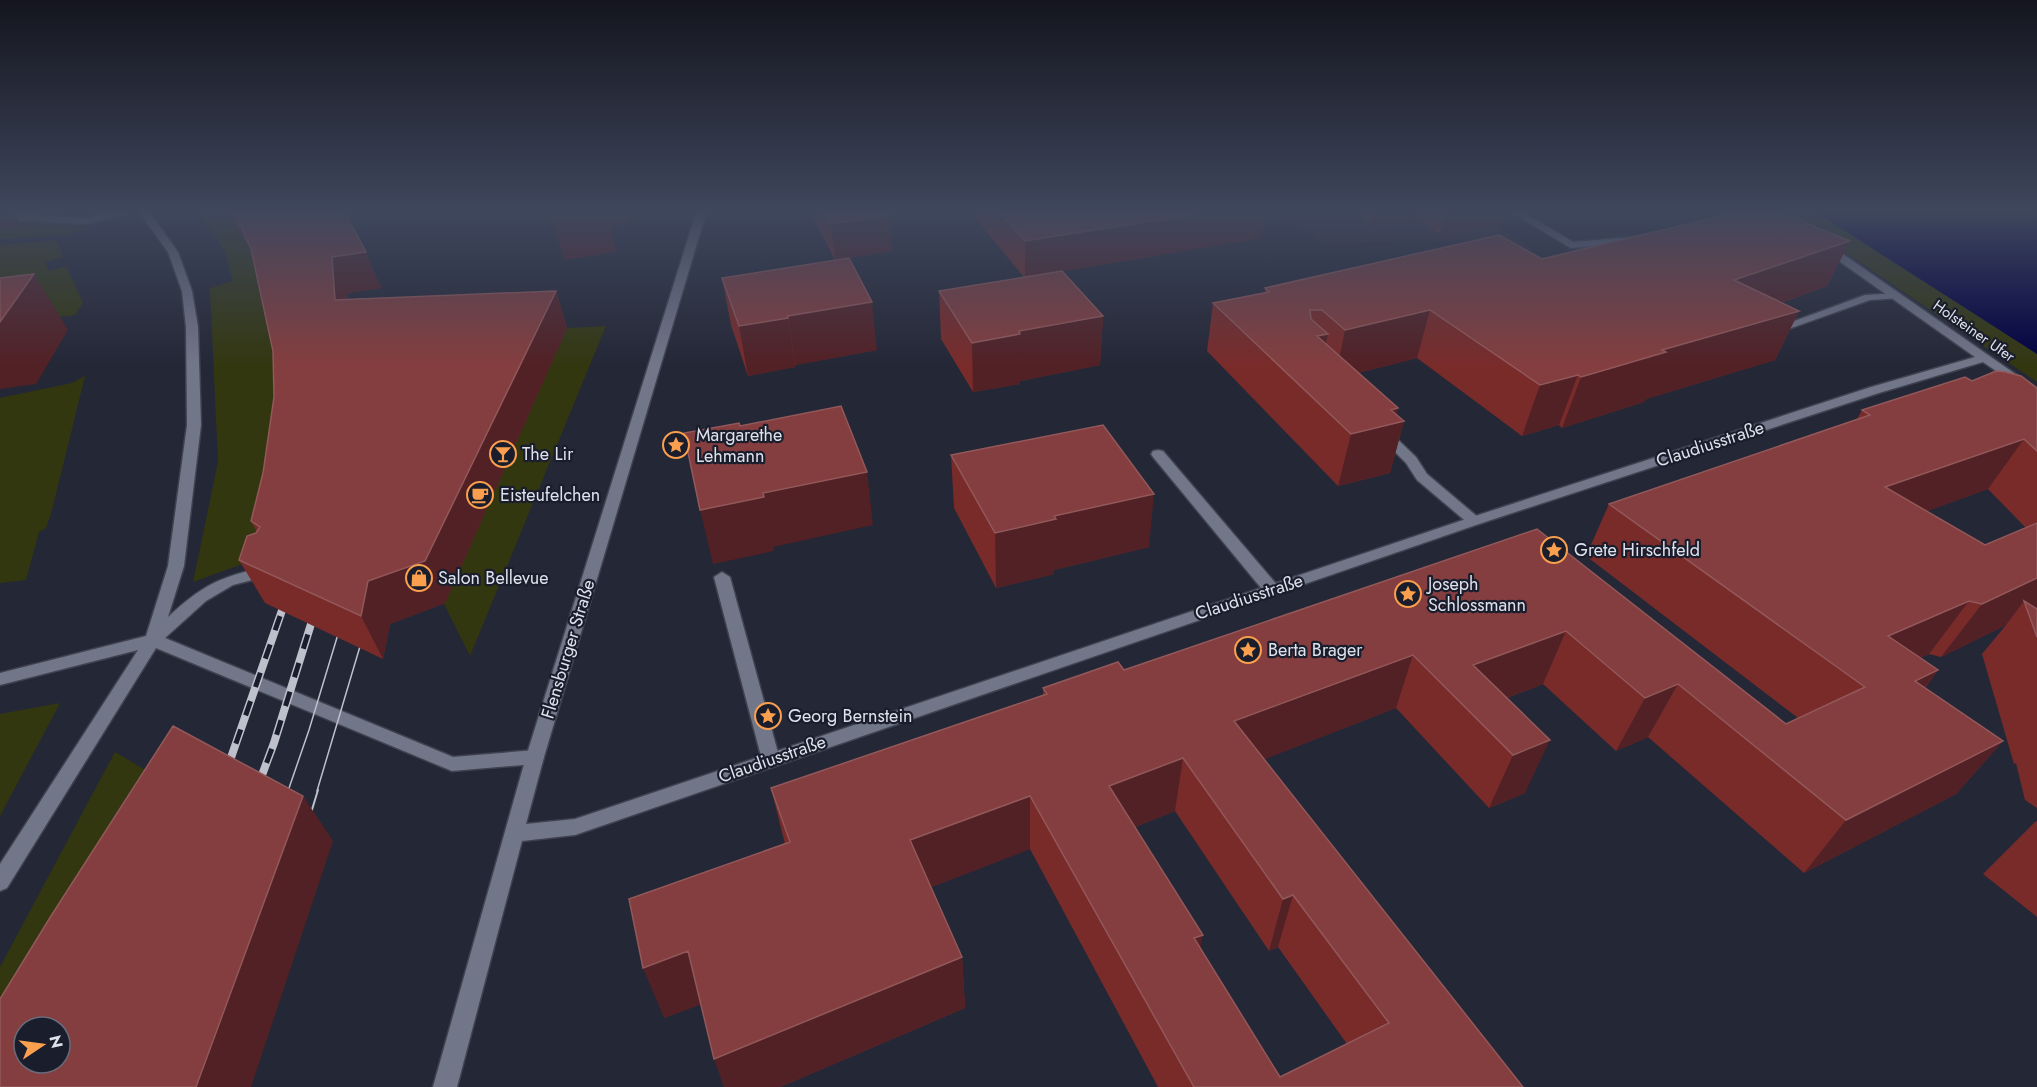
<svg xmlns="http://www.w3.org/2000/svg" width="2037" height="1087" viewBox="0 0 2037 1087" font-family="Jost,sans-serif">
  <rect width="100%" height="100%" fill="#242736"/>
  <!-- education -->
  <path fill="#362b3a" d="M 1283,213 L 1485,213 L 1502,224 L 1495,226 L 1533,250 L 1491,252 L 1474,240 L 1323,243 Z"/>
  <!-- green -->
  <path fill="#333710" d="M 198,213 L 228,213 L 253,251 L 276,310 L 278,551 L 193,582 L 218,462 L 210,288 L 233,281 L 225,252 Z
    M 1787,213 L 1817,213 L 2037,354 L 2037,382 Z
    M 33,221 L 89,228 L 63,235 L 0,239 L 0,230 C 12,229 21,223 33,221 Z
    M 56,240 L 63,257 L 45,262 L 49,271 L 66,266 L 83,303 L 75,315 L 0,325 L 0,245 Z
    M 606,326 L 470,656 L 444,604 L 567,328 Z
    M 85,376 L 52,510 L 46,528 L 39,532 L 26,580 L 0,583 L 0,398 L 72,383 Z
    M 60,703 L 0,816 L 0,714 Z
    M 115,752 L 177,789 L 24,1027 L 24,1063 L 0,1087 L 0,967 Z"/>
  <!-- water -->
  <path fill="#010042" d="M 1817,213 L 2037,213 L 2037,354 Z"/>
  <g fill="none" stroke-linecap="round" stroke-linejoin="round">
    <defs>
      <path id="lane" d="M 0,213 L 85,218 L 111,213 L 131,213 L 85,224 L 0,219 Z
        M 140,213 L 150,213 L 178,252 L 192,291 L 198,327 L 201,425 L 184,566 L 168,617 C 205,583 219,578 267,566 L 275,571 L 272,575 L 233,585 L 206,601 L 165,638 L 453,757 L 535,750 L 542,752 L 544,757 L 542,762 L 535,764 L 452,771 L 156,648 L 7,888 L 0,891 L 0,864 L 138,650 L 0,685 L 0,673 L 146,636 L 168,566 L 187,425 L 186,327 L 182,291 L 168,252 Z
        M 1512,213 L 1524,213 L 1573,242 L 1633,237 L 1638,240 L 1633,243 L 1571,248 Z
        M 1897,293 L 1903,296 L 1901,298 L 1870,300 L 1777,333 L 1769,333 L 1767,331 L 1865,295 Z
        M 1384,430 L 1389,431 L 1416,457 L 1427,474 L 1479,518 L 1481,521 L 1479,524 L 1469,524 L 1417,480 L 1406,463 L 1377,434 Z
        M 1158,450 L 1163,451 L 1278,586 L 1280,590 L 1278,594 L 1266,594 L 1153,457 L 1151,454 L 1153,451 Z
        M 722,572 L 730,577 L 780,760 L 778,765 L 771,767 L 764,765 L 762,760 L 714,577 Z"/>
      <path id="street" d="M 696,213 L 706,213 L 544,757 L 526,824 L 575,819 L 1469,518 L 1871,387 L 1975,357 L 1822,249 L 1822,245 L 1830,245 L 2037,389 L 2037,399 L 1983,362 L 1879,393 L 1479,524 L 575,835 L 522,841 L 457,1087 L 433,1087 L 526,757 Z"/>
    </defs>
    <!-- lane casing -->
    <use href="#lane" stroke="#3f424f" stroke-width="3"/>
    <!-- street casing -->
    <use href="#street" stroke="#3f424f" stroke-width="3"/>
    <!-- lane -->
    <use href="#lane" fill="#727689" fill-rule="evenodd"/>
    <!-- street -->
    <use href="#street" fill="#727689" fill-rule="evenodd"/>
    <!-- tram-far1 -->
    <path stroke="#bec0cc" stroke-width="1.5" d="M 288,791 L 309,730 L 342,621
      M 317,791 L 364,633"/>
    <!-- tram -->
    <path stroke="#bec0cc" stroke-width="2" d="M 283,804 L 288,790
      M 307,826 L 318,790"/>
    <defs>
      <path id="rail" d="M 226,772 L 287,596
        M 256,791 L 274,743 L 316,608"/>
    </defs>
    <!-- rail casing -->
    <use href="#rail" stroke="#bec0cc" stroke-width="8"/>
    <!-- rail -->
    <use href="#rail" stroke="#1a1d2c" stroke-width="5" stroke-dasharray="15" stroke-linecap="butt"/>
  </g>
  <!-- wall -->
  <path fill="#792b2a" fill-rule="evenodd" d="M 228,213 L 345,213 L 381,288 L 347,293 L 348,299 L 556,291 L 567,328 L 445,603 L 390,624 L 383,659 L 265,603 L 239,560 L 257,532 L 251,521 L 263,473 L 274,397 L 273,351 L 251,249 Z
    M 811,213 L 888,213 L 892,251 L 835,260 Z
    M 971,213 L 1265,213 L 1261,238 L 1063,271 L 1103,316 L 1100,365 L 1020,381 L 1020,384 L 973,392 L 941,339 L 939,291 L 1024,277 Z
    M 1356,213 L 1505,213 L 1502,224 L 1439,234 L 1417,218 L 1372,225 Z
    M 1850,241 L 1827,286 L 1781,303 L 1799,311 L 1775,360 L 1646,399 L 1644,402 L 1562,428 L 1559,425 L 1522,436 L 1417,358 L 1358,373 L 1398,408 L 1396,415 L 1404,421 L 1390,473 L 1338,486 L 1207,351 L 1213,303 L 1265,293 L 1265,288 L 1542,259 Z
    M 722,278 L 877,350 L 795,365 L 795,367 L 748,376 L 731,325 Z
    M 1972,381 L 2037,388 L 2037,808 L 2025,800 L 2016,763 L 2014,764 L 1982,654 L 2006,625 L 1941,657 L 1929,654 L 1920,658 L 1938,670 L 1925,688 L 2003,741 L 1956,794 L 1804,873 L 1648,737 L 1616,751 L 1543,684 L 1507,698 L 1525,793 L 1489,808 L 1396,708 L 1264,759 L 1523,1087 L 1158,1087 L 1030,849 L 931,887 L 962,957 L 965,1008 L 780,1087 L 724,1087 L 701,1004 L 664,1018 L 785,844 L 771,788 L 1043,695 L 1043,688 L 1124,670 L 1537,529 L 1786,724 L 1798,718 L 1586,556 L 1609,504 L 1857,419 L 1862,410 ZM 1988,489 L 2026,528 L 1985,545 L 1927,511 ZM 1175,811 L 1269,951 L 1278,947 L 1347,1044 L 1280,1077 L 1200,948 L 1135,827 Z
    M 951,455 L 1149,547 L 1054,570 L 1054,574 L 996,588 L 954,508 Z
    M 2037,821 L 2037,917 L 1983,874 L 2035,822 Z"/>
  <!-- shaded-wall -->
  <path fill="#522126" d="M 0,213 L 14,213 L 20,222 L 20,228 L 0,231 Z
    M 550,213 L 626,213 L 629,224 L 611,227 L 616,252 L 564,260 Z
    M 1203,213 L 1265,213 L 1261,238 L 1025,278 L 1025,241 Z
    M 1374,213 L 1418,213 L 1417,218 L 1372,225 Z
    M 1450,213 L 1505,213 L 1502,224 L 1439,234 L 1445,214 Z
    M 890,215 L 892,251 L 835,260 L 831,224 Z
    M 1850,241 L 1827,286 L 1713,327 L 1734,280 Z
    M 366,252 L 381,288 L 347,293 L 351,337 L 335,300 L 332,257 Z
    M 34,274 L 68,330 L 36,384 L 0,389 L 0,322 Z
    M 556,291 L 567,328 L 445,603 L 390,624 L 383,659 L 361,616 L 368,581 Z
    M 872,302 L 877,350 L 795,365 L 788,316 Z
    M 1430,310 L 1417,358 L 1335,379 L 1345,330 Z
    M 1799,311 L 1775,360 L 1646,399 L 1644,402 L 1562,428 L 1581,377 L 1662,350 Z
    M 1103,316 L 1100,365 L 1020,381 L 1020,384 L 973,392 L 972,343 L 1019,331 Z
    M 788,318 L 795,367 L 748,376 L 739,326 Z
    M 1328,334 L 1318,383 L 1317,336 Z
    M 1578,375 L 1559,425 L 1522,436 L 1540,385 Z
    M 1398,408 L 1394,424 L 1404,421 L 1390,473 L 1338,486 L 1351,434 L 1391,410 Z
    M 2024,439 L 1988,489 L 1853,538 L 1885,487 Z
    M 867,472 L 873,525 L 773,547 L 774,551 L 713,564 L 700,510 L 763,493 Z
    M 1154,494 L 1149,547 L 1054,570 L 1054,574 L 996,588 L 995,533 L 1054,516 Z
    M 2037,578 L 2037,610 L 2024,601 L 2006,625 L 1941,657 L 1982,604 Z
    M 1969,601 L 1929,654 L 1861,684 L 1888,636 Z
    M 1566,631 L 1543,684 L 1470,712 L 1473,665 Z
    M 1413,655 L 1396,708 L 1224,775 L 1234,721 Z
    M 1938,670 L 1897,723 L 1915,681 Z
    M 1678,684 L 1648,737 L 1616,751 L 1645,698 Z
    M 1550,740 L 1525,793 L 1489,808 L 1513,755 Z
    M 2003,741 L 1956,794 L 1804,873 L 1846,820 Z
    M 1183,758 L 1175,811 L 1104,839 L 1109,786 Z
    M 303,796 L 333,841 L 251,1087 L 196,1087 Z
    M 1030,796 L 1030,849 L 916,893 L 910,840 Z
    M 1293,895 L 1278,947 L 1269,951 L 1283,899 Z
    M 1203,935 L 1192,986 L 1194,938 Z
    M 688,951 L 707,1002 L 664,1018 L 643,968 Z
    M 962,957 L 965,1008 L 780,1087 L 724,1087 L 714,1059 Z"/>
  <!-- building -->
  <path fill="#843e3f" stroke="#92585a" stroke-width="1.5" fill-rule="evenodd" d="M 235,213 L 345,213 L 366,252 L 332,257 L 335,300 L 556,291 L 425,561 L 368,581 L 361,616 L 239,560 L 247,536 L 256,533 L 260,527 L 251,521 L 263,473 L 274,397 L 273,351 L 251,249 Z
    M 825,213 L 888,213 L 890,215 L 831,224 Z
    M 1000,213 L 1203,213 L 1025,241 Z
    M 1733,213 L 1782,213 L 1850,241 L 1734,280 L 1799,311 L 1662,350 L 1666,352 L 1581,377 L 1578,375 L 1540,385 L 1430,310 L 1345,330 L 1322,310 L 1310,310 L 1311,319 L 1328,334 L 1317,336 L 1398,408 L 1391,410 L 1404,421 L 1351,434 L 1213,303 L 1269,292 L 1265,288 L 1499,235 L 1542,259 Z
    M 849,258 L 872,302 L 788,316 L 788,318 L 739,326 L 722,278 Z
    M 1062,271 L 1103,316 L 1019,331 L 1020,334 L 972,343 L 939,291 Z
    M 34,274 L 0,322 L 0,278 Z
    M 1996,371 L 2005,372 L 2021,376 L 2037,388 L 2037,451 L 2024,439 L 1885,487 L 1985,545 L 2037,523 L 2037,578 L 1982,604 L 1969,601 L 1888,636 L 1938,670 L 1915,681 L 2003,741 L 1846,820 L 1678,684 L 1645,698 L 1566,631 L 1473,665 L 1550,740 L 1513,755 L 1413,655 L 1234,721 L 1523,1087 L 1194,1087 L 1030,796 L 910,840 L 962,957 L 714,1059 L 688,951 L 643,968 L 629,899 L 790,842 L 771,788 L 1047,694 L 1043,688 L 1118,662 L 1124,670 L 1537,529 L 1786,724 L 1865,687 L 1609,504 L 1870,415 L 1862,410 L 1965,377 L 1972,381 ZM 1183,758 L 1283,899 L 1293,895 L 1389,1023 L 1280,1077 L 1194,938 L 1203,935 L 1109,786 Z
    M 841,406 L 867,472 L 763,493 L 764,497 L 700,510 L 684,433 L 739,423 L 740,426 Z
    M 1103,425 L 1154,494 L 1054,516 L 1056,519 L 995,533 L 951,455 Z
    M 2024,601 L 2037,609 L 2037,637 Z
    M 173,726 L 303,796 L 196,1087 L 0,1087 L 0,999 L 51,916 ZM 24,1027 L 60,1027 L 60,1063 L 24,1063 Z"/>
  <!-- sky -->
  <linearGradient id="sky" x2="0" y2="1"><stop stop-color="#14151e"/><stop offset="0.58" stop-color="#3f475d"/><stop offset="1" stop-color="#3f475d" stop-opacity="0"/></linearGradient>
  <rect width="2037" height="365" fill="url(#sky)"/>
  <!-- icons -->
  <defs>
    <symbol id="sight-ring" viewBox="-11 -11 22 22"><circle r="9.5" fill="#1a1d2c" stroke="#fa9f4e" stroke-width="1.5"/><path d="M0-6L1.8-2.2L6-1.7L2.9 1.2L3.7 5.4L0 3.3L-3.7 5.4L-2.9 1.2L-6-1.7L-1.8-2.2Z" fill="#fa9f4e"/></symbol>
    <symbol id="bar-ring" viewBox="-11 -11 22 22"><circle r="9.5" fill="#1a1d2c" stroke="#fa9f4e" stroke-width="1.5"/><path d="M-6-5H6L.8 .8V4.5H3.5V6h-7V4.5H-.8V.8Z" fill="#fa9f4e"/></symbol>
    <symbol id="cafe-ring" viewBox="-11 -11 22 22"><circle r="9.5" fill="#1a1d2c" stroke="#fa9f4e" stroke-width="1.5"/><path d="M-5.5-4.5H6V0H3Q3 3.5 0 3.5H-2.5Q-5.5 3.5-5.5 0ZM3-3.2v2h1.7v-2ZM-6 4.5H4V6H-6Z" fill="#fa9f4e"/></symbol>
    <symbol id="shop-ring" viewBox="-11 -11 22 22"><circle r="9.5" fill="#1a1d2c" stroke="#fa9f4e" stroke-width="1.5"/><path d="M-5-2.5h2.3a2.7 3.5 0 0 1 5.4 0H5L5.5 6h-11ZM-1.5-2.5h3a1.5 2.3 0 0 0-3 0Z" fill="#fa9f4e"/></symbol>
  </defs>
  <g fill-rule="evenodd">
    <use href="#sight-ring" x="661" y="430" width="30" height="30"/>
    <use href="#bar-ring" x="488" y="439" width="30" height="30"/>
    <use href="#cafe-ring" x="465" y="480" width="30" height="30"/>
    <use href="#sight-ring" x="1539" y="535" width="30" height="30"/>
    <use href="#shop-ring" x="404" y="563" width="30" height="30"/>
    <use href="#sight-ring" x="1393" y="579" width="30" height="30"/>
    <use href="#sight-ring" x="1233" y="635" width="30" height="30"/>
    <use href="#sight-ring" x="753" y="701" width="30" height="30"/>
  </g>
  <g text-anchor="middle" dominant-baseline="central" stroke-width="4.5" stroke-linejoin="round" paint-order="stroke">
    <!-- far-street labels -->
    <g font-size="15" fill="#dfe1ec" stroke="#1a1d2c">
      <text transform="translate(1974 331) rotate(35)">Holsteiner Ufer</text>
    </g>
    <!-- poi labels -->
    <g font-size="18" fill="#dfe1ec" stroke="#1a1d2c" text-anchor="start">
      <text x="696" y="435">Margarethe<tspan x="696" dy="21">Lehmann</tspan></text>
      <text x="522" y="454">The Lir</text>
      <text x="500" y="495">Eisteufelchen</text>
      <text x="1574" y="550">Grete Hirschfeld</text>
      <text x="438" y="578">Salon Bellevue</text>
      <text x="1428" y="584">Joseph<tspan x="1428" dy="21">Schlossmann</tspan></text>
      <text x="1268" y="650">Berta Brager</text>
      <text x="788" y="716">Georg Bernstein</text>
    </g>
    <!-- street labels -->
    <g font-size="18" fill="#dfe1ec" stroke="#1a1d2c">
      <text transform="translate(1710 444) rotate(-18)">Claudiusstraße</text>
      <text transform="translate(1249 597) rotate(-18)">Claudiusstraße</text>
      <text transform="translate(568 649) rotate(-73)">Flensburger Straße</text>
      <text transform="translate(772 759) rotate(-19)">Claudiusstraße</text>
    </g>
  </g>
  <!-- north arrow -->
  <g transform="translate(42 1045) rotate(77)"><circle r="28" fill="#1a1d2c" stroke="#696b79" stroke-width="1.5"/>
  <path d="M0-4.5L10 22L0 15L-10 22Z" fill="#fa9f4e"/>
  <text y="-9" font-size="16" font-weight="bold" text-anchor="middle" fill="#dfe1ec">N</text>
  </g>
</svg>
